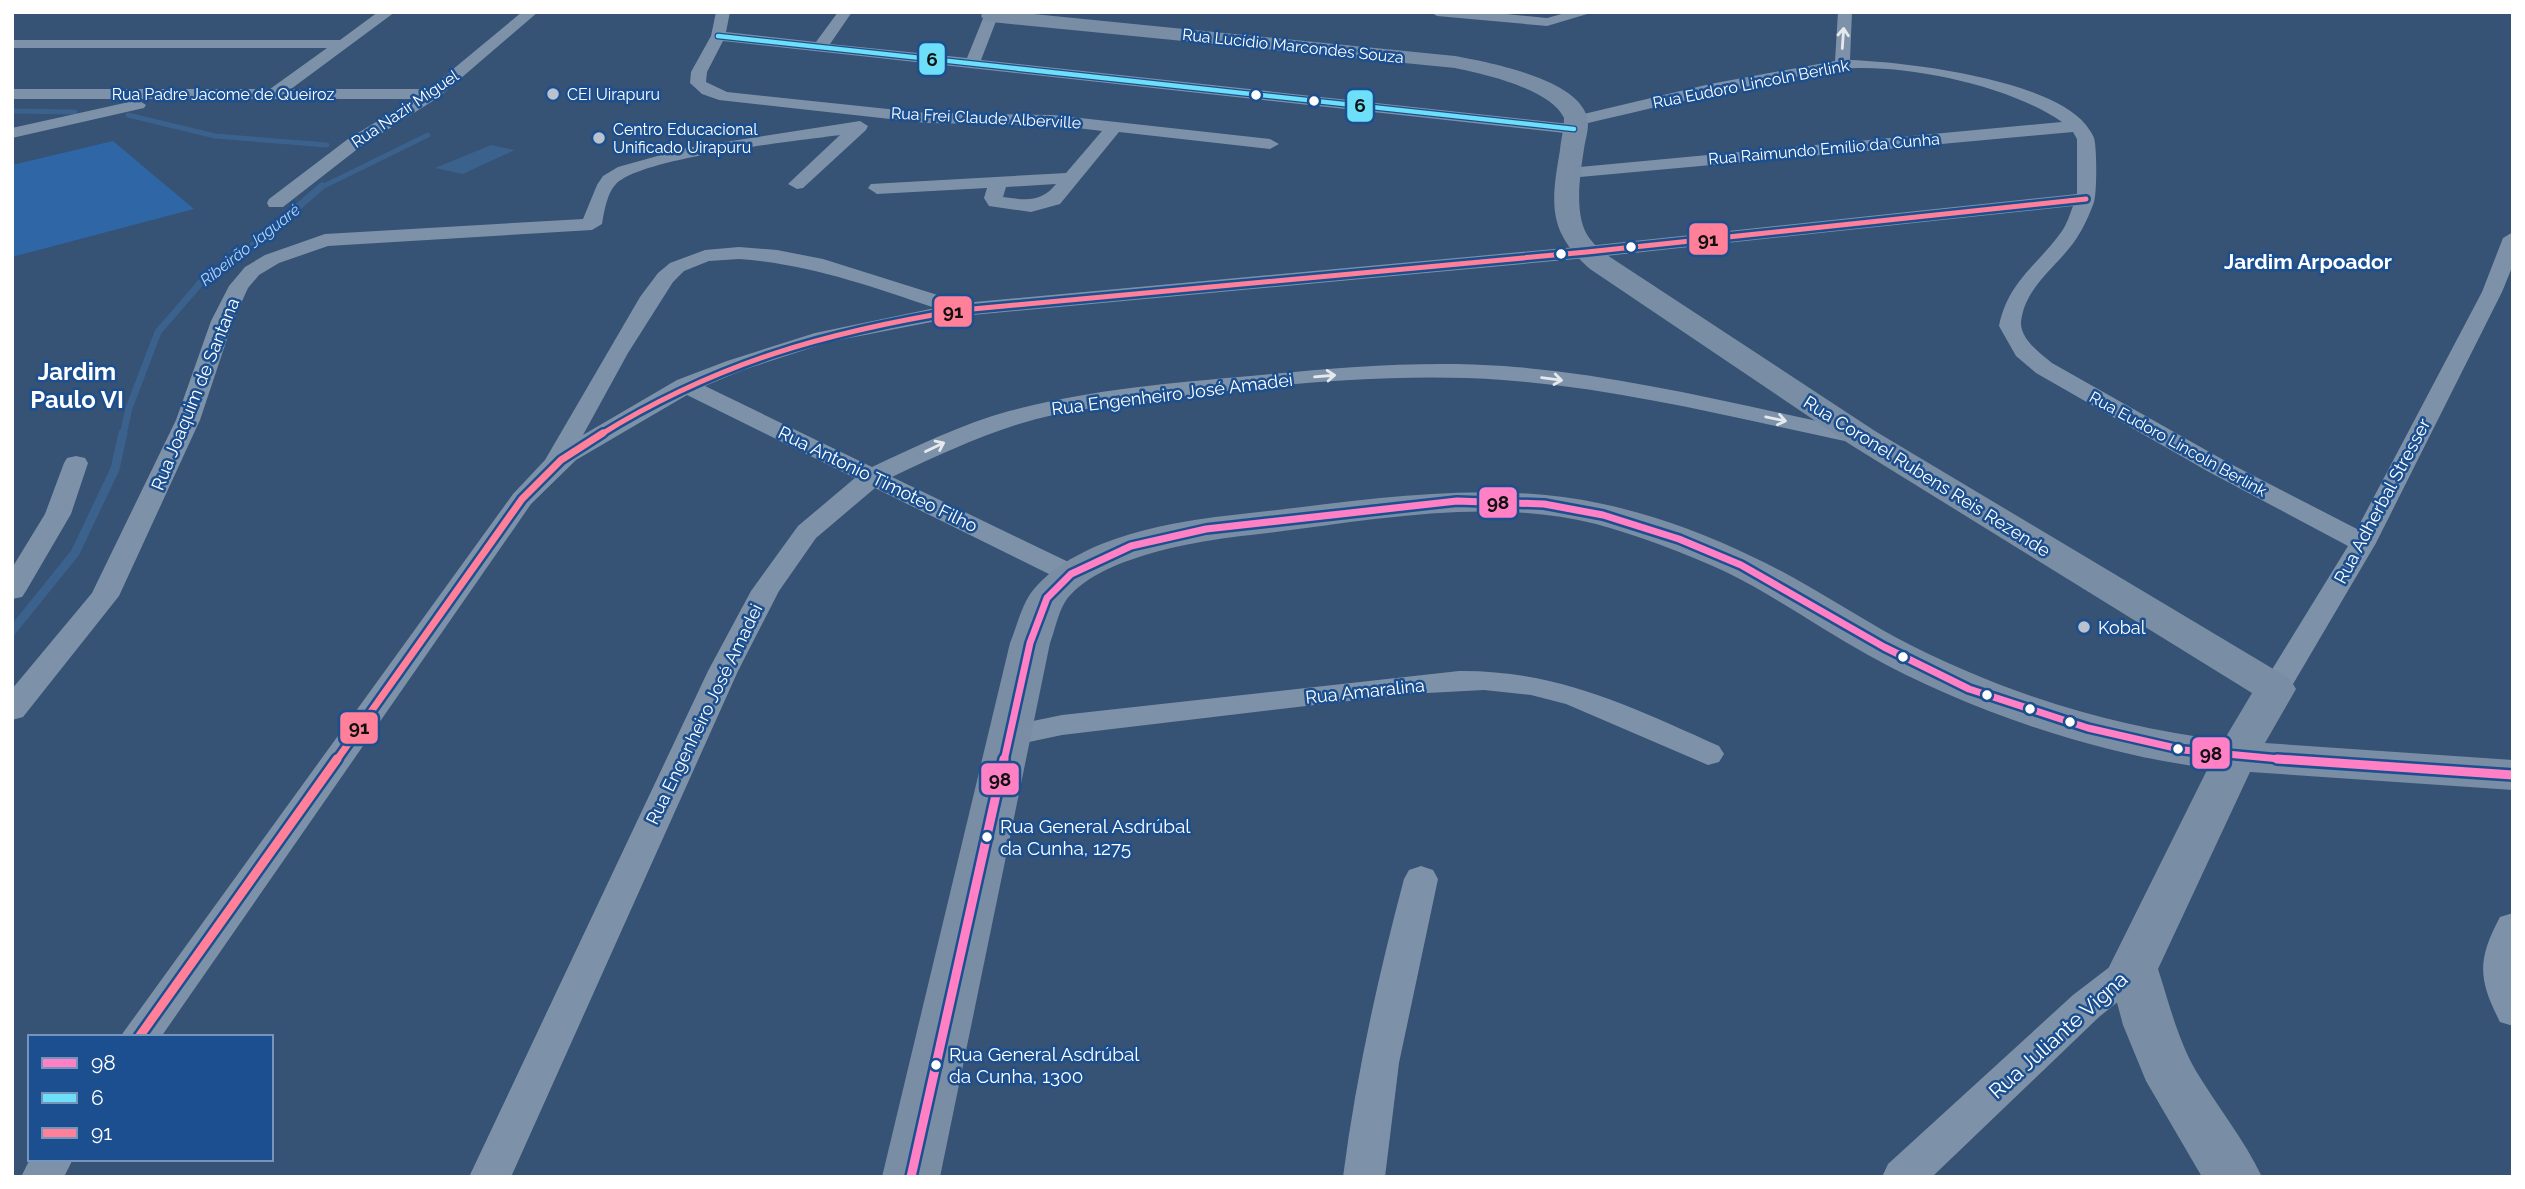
<svg xmlns="http://www.w3.org/2000/svg" width="2525" height="1189" viewBox="0 0 2525 1189" font-family="Raleway,sans-serif">
  <rect width="100%" height="100%" fill="#365274"/>
  <!-- green -->
  <path fill="#2f66a5" d="M 113,141 L 194,209 L 12,257 L 12,165 Z"/>
  <!-- water -->
  <path fill="#3b618d" d="M 491,145 L 515,150 L 463,174 L 435,168 Z"/>
  <g fill="none" stroke-linecap="round" stroke-linejoin="round">
    <!-- stream-far2 -->
    <path stroke="#3b618d" stroke-width="5" d="M 12,111 L 75,112
      M 128,115 L 215,136 L 327,145
      M 320,188 L 428,135"/>
    <!-- stream-far1 -->
    <path stroke="#3b618d" stroke-width="7" d="M 123,435 L 129,408 L 158,332 L 203,280 L 239,258 L 322,186"/>
    <!-- stream -->
    <path stroke="#3b618d" stroke-width="9" d="M 12,631 L 75,553 L 115,469 L 123,433"/>
    <!-- street -->
    <path fill="#7d92a8" fill-rule="evenodd" d="M 378,12 L 395,12 L 291,89 L 429,89 L 522,12 L 538,12 L 439,97 L 360,147 L 283,207 L 269,207 L 267,203 L 269,199 L 348,139 L 414,99 L 12,99 L 12,89 L 270,89 L 327,48 L 12,48 L 12,40 L 340,40 Z
      M 716,12 L 730,12 L 726,32 L 816,42 L 838,12 L 852,12 L 830,44 L 967,58 L 984,16 L 993,12 L 998,16 L 981,60 L 1570,124 L 1571,117 L 1710,84 L 1835,61 L 1838,12 L 1852,12 L 1850,60 C 1906,62 2049,79 2086,125 C 2088,128 2093,134 2094,138 C 2097,147 2097,192 2094,202 C 2091,211 2086,222 2081,231 C 2064,263 2025,283 2021,322 C 2020,339 2041,354 2052,363 L 2227,462 L 2357,529 L 2482,292 L 2503,238 L 2513,232 L 2513,265 L 2502,292 L 2376,543 L 2286,696 L 2275,699 L 2264,696 L 2260,689 L 2348,546 L 2209,472 L 2036,373 L 2016,356 L 1999,326 C 2008,281 2038,265 2062,231 C 2067,224 2070,214 2073,206 L 1587,258 L 962,316 L 829,342 L 743,370 L 705,386 L 872,467 C 917,446 962,424 1009,411 C 1087,390 1170,383 1250,376 C 1334,368 1419,360 1504,366 C 1625,375 1744,406 1863,431 L 1872,433 L 1875,438 L 1872,443 L 1863,445 C 1744,420 1625,389 1503,380 C 1388,372 1269,385 1155,400 C 1110,406 1062,410 1019,424 C 975,438 934,457 892,477 L 1081,568 L 1085,574 L 1081,580 L 1071,582 L 1061,580 L 875,488 L 816,538 L 779,591 L 738,671 L 511,1177 L 469,1177 L 708,671 L 751,591 L 798,526 L 855,478 L 687,395 L 576,460 L 531,504 L 161,1037 L 120,1037 L 513,494 L 545,460 L 640,297 L 658,273 L 670,263 L 705,250 L 739,247 L 777,250 L 823,259 L 963,303 L 1587,246 L 2077,194 L 2077,139 L 2073,132 L 1569,178 L 1560,173 L 1569,168 L 2062,122 C 2011,86 1904,63 1842,69 C 1819,71 1796,77 1773,82 C 1708,94 1644,110 1580,125 L 1582,129 L 1574,134 L 723,41 L 707,72 L 706,82 L 727,92 L 926,113 L 1053,115 L 1270,139 L 1279,144 L 1270,149 L 1119,132 L 1060,204 L 1031,212 L 989,206 L 984,198 L 987,188 L 877,194 L 868,188 L 871,184 L 1066,173 L 1102,131 L 1053,125 L 926,123 L 719,100 L 702,94 L 690,83 L 691,72 L 711,36 ZM 1056,184 C 1041,203 1025,200 1003,197 L 1006,187 ZM 739,259 C 808,264 870,286 935,308 L 815,333 L 727,361 L 677,380 L 583,435 L 628,353 L 673,282 L 684,271 L 709,261 Z
      M 1430,12 L 1487,12 L 1547,18 L 1569,12 L 1594,12 L 1547,26 L 1437,16 Z
      M 138,100 L 146,105 L 144,108 L 12,138 L 12,128 Z
      M 860,121 L 868,126 L 866,130 L 803,188 L 797,189 L 788,184 L 840,135 C 797,141 643,157 616,184 C 607,193 604,212 602,224 L 592,230 L 328,246 L 279,263 L 259,275 L 248,288 L 233,321 L 200,420 L 119,596 L 23,717 L 12,720 L 12,689 L 92,593 L 176,420 L 211,321 L 229,286 L 245,267 L 265,255 L 325,234 L 583,219 L 597,185 L 603,176 L 618,167 L 686,148 Z
      M 76,456 L 85,458 L 88,463 L 71,514 L 26,591 L 22,597 L 12,599 L 12,568 L 45,514 L 64,463 L 67,458 Z
      M 1459,671 C 1557,670 1632,707 1719,746 L 1724,754 L 1719,762 L 1708,765 L 1566,704 L 1531,695 L 1484,690 L 1408,694 L 1062,735 L 1010,746 L 999,742 L 994,735 L 999,728 L 1062,715 Z
      M 1421,866 L 1433,870 L 1438,879 L 1399,1063 L 1385,1177 L 1343,1177 C 1356,1076 1378,977 1404,879 L 1409,870 Z
      M 2513,913 L 2513,1026 L 2500,1022 C 2478,979 2477,960 2500,917 Z
      M 2133,954 L 2146,959 L 2151,969 L 2146,979 L 2099,1017 L 1932,1177 L 1882,1177 L 1888,1164 L 2073,995 L 2120,959 Z
      M 30,1159 L 73,1159 L 64,1177 L 21,1177 Z"/>
    <!-- secondary -->
    <path fill="#798da4" fill-rule="evenodd" d="M 983,12 L 1013,12 L 1455,56 C 1488,62 1577,79 1587,117 C 1590,127 1585,140 1584,149 C 1580,175 1573,217 1590,239 C 1595,246 1603,252 1610,257 L 1875,431 L 2290,679 L 2296,689 L 2265,743 L 2513,760 L 2513,790 L 2250,772 L 2158,969 C 2169,1003 2178,1040 2196,1071 C 2217,1106 2244,1139 2262,1177 L 2202,1177 L 2146,1081 L 2123,1025 L 2108,969 L 2208,768 C 2096,754 1967,710 1868,655 C 1821,629 1775,596 1726,572 C 1685,553 1640,536 1596,524 C 1484,496 1364,522 1251,535 C 1201,540 1095,557 1065,602 C 1058,613 1055,630 1050,643 L 940,1177 L 882,1177 L 1010,643 C 1017,626 1022,603 1034,589 C 1080,536 1175,521 1241,514 C 1363,501 1482,478 1603,504 C 1654,515 1706,534 1753,557 C 1803,580 1849,612 1897,638 C 1998,691 2110,727 2224,740 L 2252,693 L 1851,445 L 1590,269 C 1547,231 1551,203 1560,150 C 1561,139 1564,129 1564,118 C 1551,89 1484,74 1455,68 L 991,22 L 984,20 L 981,16 Z"/>
    <defs>
      <path id="bus-1-far1" d="M 1004,761 L 1030,643 L 1047,598 L 1071,574 L 1131,546 L 1206,529 L 1457,501 L 1544,504 L 1603,515 L 1679,539 L 1741,565 L 1884,647 L 1969,689 L 2088,728 L 2184,750 L 2302,761"/>
      <path id="bus-1" d="M 2277,759 L 2513,775
        M 911,1177 L 1004,759"/>
      <path id="bus-2" d="M 718,36 L 1574,129"/>
      <path id="bus-3-far2" d="M 600,435 C 718,362 827,332 962,310 L 1587,252 L 2086,199"/>
      <path id="bus-3-far1" d="M 336,761 L 522,499 L 561,460 L 603,433"/>
      <path id="bus-3" d="M 139,1037 L 337,759"/>
    </defs>
    <!-- bus-1-far1 casing -->
    <use href="#bus-1-far1" stroke="#1b4f8f" stroke-width="12"/>
    <!-- bus-1 casing -->
    <use href="#bus-1" stroke="#1b4f8f" stroke-width="14"/>
    <!-- bus-2 casing -->
    <use href="#bus-2" stroke="#1b4f8f" stroke-width="7"/>
    <!-- bus-3-far2 casing -->
    <use href="#bus-3-far2" stroke="#1b4f8f" stroke-width="10"/>
    <!-- bus-3-far1 casing -->
    <use href="#bus-3-far1" stroke="#1b4f8f" stroke-width="12"/>
    <!-- bus-3 casing -->
    <use href="#bus-3" stroke="#1b4f8f" stroke-width="14"/>
    <!-- bus-1-far1 -->
    <use href="#bus-1-far1" stroke="#ff80c5" stroke-width="7"/>
    <!-- bus-1 -->
    <use href="#bus-1" stroke="#ff80c5" stroke-width="9"/>
    <!-- bus-2 -->
    <use href="#bus-2" stroke="#6ddff8" stroke-width="4.5"/>
    <!-- bus-3-far2 -->
    <use href="#bus-3-far2" stroke="#ff8098" stroke-width="5"/>
    <!-- bus-3-far1 -->
    <use href="#bus-3-far1" stroke="#ff8098" stroke-width="7"/>
    <!-- bus-3 -->
    <use href="#bus-3" stroke="#ff8098" stroke-width="9"/>
  </g>
  <!-- one-way arrows -->
  <defs><path id="oneway-shaft" d="M-6 0H5M1.5-3L5.5 0L1.5 3" fill="none" stroke-width="1.6" stroke-linecap="round" stroke-linejoin="round" transform="scale(1.75)"/></defs>
  <g stroke="#e5e9ee">
    <use href="#oneway-shaft" transform="translate(1843 38) rotate(-86)"/>
    <use href="#oneway-shaft" transform="translate(1325 376) rotate(-5)"/>
    <use href="#oneway-shaft" transform="translate(1552 379) rotate(7)"/>
    <use href="#oneway-shaft" transform="translate(1776 419) rotate(12)"/>
    <use href="#oneway-shaft" transform="translate(935 447) rotate(-26)"/>
  </g>
  <!-- markers -->
  <g fill="#b9c2ce" stroke="#1b4f8f" stroke-width="2.5">
    <circle cx="553" cy="94" r="7"/>
    <circle cx="599" cy="138" r="7"/>
    <circle cx="2084" cy="627" r="7"/>
  </g>
  <g fill="#fff" stroke="#1b4f8f" stroke-width="2.5">
    <circle cx="1256" cy="95" r="6"/>
    <circle cx="1314" cy="101" r="6"/>
    <circle cx="1631" cy="247" r="6"/>
    <circle cx="1561" cy="254" r="6"/>
    <circle cx="1903" cy="657" r="6"/>
    <circle cx="1987" cy="695" r="6"/>
    <circle cx="2030" cy="709" r="6"/>
    <circle cx="2070" cy="722" r="6"/>
    <circle cx="2178" cy="749" r="6"/>
    <circle cx="987" cy="837" r="6"/>
    <circle cx="936" cy="1065" r="6"/>
  </g>
  <g text-anchor="middle" dominant-baseline="central" stroke-width="5" stroke-linejoin="round" paint-order="stroke">
    <!-- far-street labels -->
    <g font-size="16" fill="#fff" stroke="#1b4f8f">
      <text transform="translate(1293 46) rotate(6)">Rua Lucídio Marcondes Souza</text>
      <text transform="translate(1751 84) rotate(-11)">Rua Eudoro Lincoln Berlink</text>
      <text x="223" y="94">Rua Padre Jacome de Queiroz</text>
      <text transform="translate(405 109) rotate(-34)">Rua Nazir Miguel</text>
      <text transform="translate(986 118) rotate(3)">Rua Frei Claude Alberville</text>
      <text transform="translate(1824 149) rotate(-5)">Rua Raimundo Emílio da Cunha</text>
      <text transform="translate(2178 444) rotate(29)">Rua Eudoro Lincoln Berlink</text>
    </g>
    <!-- far-poi labels -->
    <g font-size="16" fill="#fff" stroke="#1b4f8f" text-anchor="start">
      <text x="567" y="94">CEI Uirapuru</text>
      <text x="613" y="129">Centro Educacional<tspan x="613" dy="18">Unificado Uirapuru</tspan></text>
    </g>
    <!-- far-water labels -->
    <g font-size="16" font-style="italic" fill="#b5d3f5" stroke="#1b4f8f">
      <text transform="translate(250 245) rotate(-38)">Ribeirão Jaguaré</text>
    </g>
    <!-- street labels -->
    <g font-size="18" fill="#fff" stroke="#1b4f8f">
      <text transform="translate(195 394) rotate(-68)">Rua Joaquim de Santana</text>
      <text transform="translate(1172 394) rotate(-7)">Rua Engenheiro José Amadei</text>
      <text transform="translate(1927 476) rotate(32)">Rua Coronel Rubens Reis Rezende</text>
      <text transform="translate(878 479) rotate(26)">Rua Antonio Timoteo Filho</text>
      <text transform="translate(2382 501) rotate(-62)">Rua Adherbal Stresser</text>
      <text transform="translate(1365 691) rotate(-6)">Rua Amaralina</text>
      <text transform="translate(704 714) rotate(-64)">Rua Engenheiro José Amadei</text>
    </g>
    <!-- poi labels -->
    <g font-size="18" fill="#fff" stroke="#1b4f8f" text-anchor="start">
      <text x="2098" y="627">Kobal</text>
    </g>
    <!-- near-bus labels -->
    <g font-size="19" fill="#fff" stroke="#1b4f8f" text-anchor="start">
      <text x="1000" y="826">Rua General Asdrúbal<tspan x="1000" dy="22">da Cunha, 1275</tspan></text>
      <text x="949" y="1054">Rua General Asdrúbal<tspan x="949" dy="22">da Cunha, 1300</tspan></text>
    </g>
    <!-- far-district labels -->
    <g font-size="21" font-weight="bold" fill="#fff" stroke="#1b4f8f">
      <text x="2308" y="261">Jardim Arpoador</text>
    </g>
    <!-- near-street labels -->
    <g font-size="21" fill="#fff" stroke="#1b4f8f">
      <text transform="translate(2058 1035) rotate(-42)">Rua Juliante Vigna</text>
    </g>
    <!-- district labels -->
    <g font-size="24" font-weight="bold" fill="#fff" stroke="#1b4f8f">
      <text x="77" y="371">Jardim<tspan x="77" dy="28">Paulo VI</tspan></text>
    </g>
  </g>
  <g stroke="#1b4f8f" stroke-width="2.5">
    <rect x="918" y="42" width="28" height="34" rx="7" fill="#6ddff8"/>
    <rect x="1346" y="89" width="28" height="34" rx="7" fill="#6ddff8"/>
    <rect x="1688" y="222" width="41" height="34" rx="7" fill="#ff8098"/>
    <rect x="933" y="295" width="40" height="33" rx="7" fill="#ff8098"/>
    <rect x="1478" y="486" width="40" height="33" rx="7" fill="#ff80c5"/>
    <rect x="339" y="711" width="40" height="34" rx="7" fill="#ff8098"/>
    <rect x="2191" y="736" width="40" height="34" rx="7" fill="#ff80c5"/>
    <rect x="980" y="762" width="40" height="34" rx="7" fill="#ff80c5"/>
  </g>
  <g font-size="19" text-anchor="middle" font-weight="bold" fill="#111">
    <text x="932" y="66">6</text>
    <text x="1360" y="112">6</text>
    <text x="1708" y="246">91</text>
    <text x="953" y="318">91</text>
    <text x="1498" y="509">98</text>
    <text x="359" y="734">91</text>
    <text x="2211" y="760">98</text>
    <text x="1000" y="786">98</text>
  </g>
  <!-- border -->
  <rect width="2525" height="1189" fill="none" stroke="#ffffff" stroke-width="28"/>
  <!-- legend -->
  <rect x="28" y="1035" width="245" height="126" fill="#1b4f8f" stroke="#7695bc" stroke-width="2"/>
  <rect x="42" y="1058" width="35" height="10" fill="#ff80c5" stroke="#7695bc" stroke-width="2"/>
  <text x="91" y="1070" font-size="21" fill="#ffffff">98</text>
  <rect x="42" y="1093" width="35" height="10" fill="#6ddff8" stroke="#7695bc" stroke-width="2"/>
  <text x="91" y="1105" font-size="21" fill="#ffffff">6</text>
  <rect x="42" y="1128" width="35" height="10" fill="#ff8098" stroke="#7695bc" stroke-width="2"/>
  <text x="91" y="1140" font-size="21" fill="#ffffff">91</text>
</svg>
